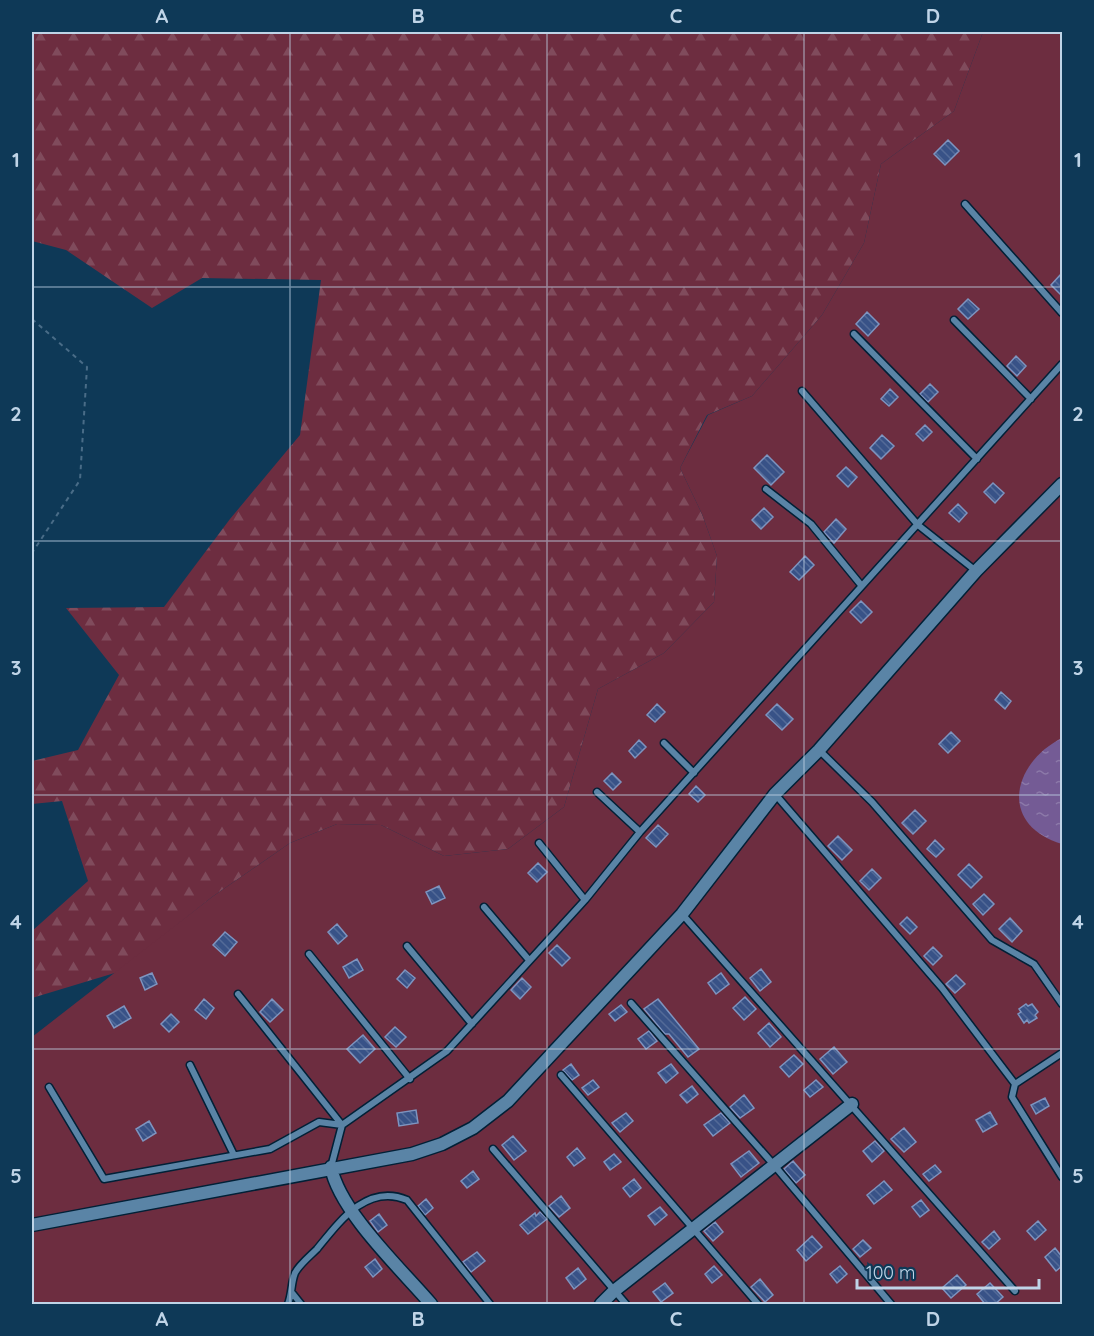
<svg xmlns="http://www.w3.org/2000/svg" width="1094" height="1336" viewBox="0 0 1094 1336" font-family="Quicksand,sans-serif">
  <defs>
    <pattern id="forest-firs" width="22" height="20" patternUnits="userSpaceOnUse" patternTransform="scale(1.5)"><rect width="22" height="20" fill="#6d2d40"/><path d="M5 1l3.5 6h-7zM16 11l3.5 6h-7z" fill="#804b5c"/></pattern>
    <pattern id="water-ripples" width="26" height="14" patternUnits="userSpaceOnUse" patternTransform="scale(1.5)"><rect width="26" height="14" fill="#745b95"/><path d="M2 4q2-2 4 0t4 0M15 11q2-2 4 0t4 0" fill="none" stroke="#8c79a9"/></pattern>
    <pattern id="building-back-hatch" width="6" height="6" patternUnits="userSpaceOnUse" patternTransform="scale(1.5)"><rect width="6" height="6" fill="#385287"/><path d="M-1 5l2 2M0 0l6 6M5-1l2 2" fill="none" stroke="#536a98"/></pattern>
  </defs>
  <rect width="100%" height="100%" fill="#0e3957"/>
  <!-- forest -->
  <path fill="url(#forest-firs)" d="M 32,32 L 983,32 L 954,111 L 881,164 L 864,243 L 822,315 L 752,396 L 707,415 L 680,468 L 702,514 L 717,556 L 714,602 L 664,653 L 598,689 L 564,807 L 508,849 L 444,856 L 381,825 L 337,824 L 290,843 L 212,897 L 118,972 L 32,998 L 32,931 L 88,881 L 62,801 L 32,804 L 32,761 L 78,750 L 119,675 L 66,608 L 164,607 L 230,519 L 300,435 L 321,280 L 202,278 L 152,308 L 66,250 L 32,241 Z"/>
  <!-- garden -->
  <path fill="#6d2d40" d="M 983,32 L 1062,32 L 1062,1304 L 32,1304 L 32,1037 L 212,897 L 290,843 L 337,824 L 381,825 L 444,856 L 508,849 L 564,807 L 598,689 L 664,653 L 714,602 L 717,556 L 702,514 L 680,468 L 708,415 L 752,396 L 822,315 L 864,243 L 881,164 L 954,111 Z"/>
  <!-- water -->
  <path fill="url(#water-ripples)" d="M 1062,738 L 1062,844 C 998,825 1012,763 1062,738 Z"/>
  <!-- building -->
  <path fill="url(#building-back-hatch)" stroke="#7e94bf" stroke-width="1.5" d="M 948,140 L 959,151 L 945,165 L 934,154 Z
    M 1062,273 L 1062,296 L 1051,285 Z
    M 968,299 L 979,309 L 968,319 L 958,309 Z
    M 867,312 L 879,324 L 868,336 L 856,324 Z
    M 1016,356 L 1026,366 L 1017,376 L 1007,366 Z
    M 930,384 L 938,392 L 928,402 L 920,394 Z
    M 890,389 L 898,397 L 889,406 L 881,399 Z
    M 925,425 L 932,432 L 923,441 L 916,434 Z
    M 882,435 L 894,446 L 881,459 L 870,448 Z
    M 767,455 L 784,472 L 771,485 L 754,468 Z
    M 846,467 L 857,477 L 848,487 L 837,476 Z
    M 993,483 L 1004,493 L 995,503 L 984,492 Z
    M 958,504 L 967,513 L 959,522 L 949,513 Z
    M 764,508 L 773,517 L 761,529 L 752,520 Z
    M 836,519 L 846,529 L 834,543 L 824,532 Z
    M 805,556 L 814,565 L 799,580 L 790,572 Z
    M 861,601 L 872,612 L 861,623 L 850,612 Z
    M 1001,692 L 1011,701 L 1005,709 L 995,700 Z
    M 657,704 L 665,712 L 655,722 L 647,715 Z
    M 777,704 L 793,719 L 782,730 L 766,715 Z
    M 951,732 L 960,741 L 948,753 L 939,744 Z
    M 639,740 L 646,747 L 635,758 L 629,751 Z
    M 612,773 L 621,782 L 613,790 L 604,781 Z
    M 696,786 L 705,795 L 698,802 L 689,794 Z
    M 915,810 L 926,821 L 913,834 L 902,823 Z
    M 658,825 L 668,834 L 656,847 L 646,838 Z
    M 838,836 L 852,850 L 842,860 L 828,846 Z
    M 935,840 L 944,849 L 936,857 L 927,849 Z
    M 538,863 L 547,872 L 537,882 L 528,873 Z
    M 969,864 L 982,877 L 971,888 L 958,875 Z
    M 872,869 L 881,878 L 869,890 L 860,881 Z
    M 439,886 L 445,898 L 432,904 L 426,892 Z
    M 984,894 L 994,904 L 983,915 L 973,904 Z
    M 907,917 L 917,927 L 910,934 L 900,924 Z
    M 1010,918 L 1022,931 L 1012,942 L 999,929 Z
    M 337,924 L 347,936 L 338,944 L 328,932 Z
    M 225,932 L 237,942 L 225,956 L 213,945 Z
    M 557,945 L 570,958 L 562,966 L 549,953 Z
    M 933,947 L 942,956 L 933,965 L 924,956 Z
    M 357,959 L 363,970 L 349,978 L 343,967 Z
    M 761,969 L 771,982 L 760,991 L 750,978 Z
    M 405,970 L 415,978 L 407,988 L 397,979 Z
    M 152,973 L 157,984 L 145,990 L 140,978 Z
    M 721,973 L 729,984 L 716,994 L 708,983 Z
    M 956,975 L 965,984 L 955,993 L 946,984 Z
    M 522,978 L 531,987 L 520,999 L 511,990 Z
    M 745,997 L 756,1009 L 744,1020 L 733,1008 Z
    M 204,999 L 214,1008 L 206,1019 L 195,1010 Z
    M 272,999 L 283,1010 L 270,1022 L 260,1012 Z
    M 658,999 L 699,1049 L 688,1057 L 669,1034 L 665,1034 L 644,1009 Z
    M 1026,1004 L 1028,1006 L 1032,1004 L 1038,1012 L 1035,1015 L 1037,1018 L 1029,1023 L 1027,1020 L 1024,1023 L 1018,1014 L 1021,1012 L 1019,1009 Z
    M 621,1005 L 627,1012 L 615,1021 L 609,1014 Z
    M 124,1006 L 131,1018 L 114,1028 L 107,1016 Z
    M 171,1014 L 179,1022 L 169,1032 L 161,1024 Z
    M 769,1023 L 781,1037 L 770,1047 L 758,1033 Z
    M 395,1027 L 406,1037 L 396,1047 L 385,1037 Z
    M 649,1031 L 657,1041 L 646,1049 L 638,1039 Z
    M 363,1035 L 375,1049 L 360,1063 L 347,1049 Z
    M 834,1047 L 847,1062 L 833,1074 L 820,1059 Z
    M 794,1055 L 803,1064 L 789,1077 L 780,1067 Z
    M 571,1064 L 579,1075 L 572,1080 L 563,1070 Z
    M 671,1064 L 678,1073 L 666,1083 L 658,1073 Z
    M 593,1080 L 599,1087 L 588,1095 L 582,1088 Z
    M 816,1080 L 823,1087 L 810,1097 L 804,1090 Z
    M 692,1086 L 698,1094 L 687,1103 L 680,1095 Z
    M 744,1095 L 754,1108 L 740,1118 L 730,1107 Z
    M 1045,1098 L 1049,1106 L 1036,1114 L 1031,1105 Z
    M 416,1110 L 418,1123 L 399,1126 L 397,1113 Z
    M 990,1112 L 997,1124 L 983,1132 L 976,1120 Z
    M 626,1113 L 633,1121 L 620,1132 L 612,1123 Z
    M 721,1113 L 730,1123 L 713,1136 L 704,1125 Z
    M 149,1121 L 156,1133 L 143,1141 L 136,1129 Z
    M 904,1128 L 916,1142 L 904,1152 L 891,1139 Z
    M 513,1136 L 526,1151 L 514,1160 L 502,1145 Z
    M 875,1141 L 884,1151 L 872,1162 L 863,1151 Z
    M 577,1148 L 585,1158 L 574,1166 L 567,1157 Z
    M 749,1151 L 759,1163 L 741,1177 L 731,1164 Z
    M 614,1154 L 621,1162 L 610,1170 L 604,1162 Z
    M 793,1161 L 805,1175 L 796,1183 L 784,1169 Z
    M 935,1165 L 941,1172 L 929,1181 L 923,1174 Z
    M 473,1171 L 479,1179 L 467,1188 L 461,1181 Z
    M 634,1179 L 641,1188 L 630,1197 L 623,1188 Z
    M 884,1181 L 892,1190 L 874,1204 L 867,1195 Z
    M 561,1196 L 570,1208 L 559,1217 L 549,1206 Z
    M 426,1199 L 433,1208 L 425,1215 L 418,1206 Z
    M 921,1200 L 929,1210 L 920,1217 L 912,1207 Z
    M 660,1207 L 667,1215 L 655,1225 L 648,1216 Z
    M 540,1212 L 547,1219 L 528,1234 L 520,1225 L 535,1213 L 536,1216 Z
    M 379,1214 L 387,1225 L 378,1232 L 370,1221 Z
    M 1038,1221 L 1046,1230 L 1035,1240 L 1027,1231 Z
    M 715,1222 L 723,1232 L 713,1241 L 704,1231 Z
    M 994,1231 L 1000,1239 L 989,1249 L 982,1242 Z
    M 812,1236 L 822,1247 L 806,1261 L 797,1250 Z
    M 863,1240 L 871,1248 L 860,1257 L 853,1249 Z
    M 1055,1248 L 1062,1257 L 1062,1266 L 1056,1271 L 1045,1257 Z
    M 477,1252 L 485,1261 L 471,1272 L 463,1262 Z
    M 375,1259 L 382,1269 L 373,1277 L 365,1267 Z
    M 714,1266 L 722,1275 L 712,1283 L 705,1274 Z
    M 840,1266 L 847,1274 L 837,1283 L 830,1274 Z
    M 578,1268 L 586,1279 L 574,1289 L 566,1278 Z
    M 957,1275 L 966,1285 L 951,1298 L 942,1288 Z
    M 760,1279 L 773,1295 L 765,1302 L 751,1287 Z
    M 665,1283 L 673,1293 L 661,1302 L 653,1292 Z
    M 990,1283 L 1003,1297 L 994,1305 L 986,1305 L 977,1294 Z"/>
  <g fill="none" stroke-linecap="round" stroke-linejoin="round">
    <defs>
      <path id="lane" d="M 965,204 L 1062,313
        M 954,320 L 1031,399
        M 854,334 L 977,459
        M 802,391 L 918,525 L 976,571
        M 766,489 L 811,524 L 861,585
        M 664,743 L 694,773
        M 819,750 L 872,802 L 992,940 L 1034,964 L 1062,1004
        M 597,792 L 640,832
        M 775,794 L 942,988 L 1015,1084 L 1012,1097 L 1062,1177
        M 539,843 L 585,900
        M 484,907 L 529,960
        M 682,914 L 1015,1291
        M 407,946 L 472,1024
        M 309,954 L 410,1079
        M 238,994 L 342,1125 L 331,1167
        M 631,1003 L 774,1165 L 891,1304
        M 190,1065 L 234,1155
        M 561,1075 L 758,1304
        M 1015,1084 L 1062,1053
        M 49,1087 L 104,1179 L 270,1149 L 319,1122 L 342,1125 L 447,1051 L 585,900 L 640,832 L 1062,364
        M 493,1149 L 626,1304
        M 293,1294 L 301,1304
        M 288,1304 C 292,1294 291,1283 295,1273 C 299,1265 310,1256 317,1249 C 339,1222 367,1183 407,1200 L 490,1304"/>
      <path id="street" d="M 331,1167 C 339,1211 402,1270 431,1304
        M 32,1225 L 412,1154 L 442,1144 L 473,1128 L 508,1101 L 682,914 L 775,794 L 819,750 L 976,571 L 1062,484
        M 601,1304 L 614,1291 L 852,1104"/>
    </defs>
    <!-- lane casing -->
    <use href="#lane" stroke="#012036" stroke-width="9"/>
    <!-- street casing -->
    <use href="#street" stroke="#012036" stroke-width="15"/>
    <!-- path -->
    <path stroke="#496c87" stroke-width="2" stroke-dasharray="4.5 4.5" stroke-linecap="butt" d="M 32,319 L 87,367 L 80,480 L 32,553"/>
    <!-- lane -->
    <use href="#lane" stroke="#5a84a6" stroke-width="6"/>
    <!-- street -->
    <use href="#street" stroke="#5a84a6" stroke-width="12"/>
  </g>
  <!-- grid -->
  <path fill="none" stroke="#bfd4e7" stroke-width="1.5" stroke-opacity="0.55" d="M 290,32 L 290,1304M 547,32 L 547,1304M 804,32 L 804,1304M 32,287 L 1062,287M 32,541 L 1062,541M 32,795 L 1062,795M 32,1049 L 1062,1049"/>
  <!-- border -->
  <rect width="1094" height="1336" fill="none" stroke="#0e3957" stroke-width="66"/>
  <!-- scale -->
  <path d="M857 1279v9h182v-9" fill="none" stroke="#bfd4e7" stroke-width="3"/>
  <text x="866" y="1279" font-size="18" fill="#bfd4e7" stroke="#0e3957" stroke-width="4.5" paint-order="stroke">100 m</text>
  <rect x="33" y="33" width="1028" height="1270" fill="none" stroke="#bfd4e7" stroke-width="2"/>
  <g font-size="20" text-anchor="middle" font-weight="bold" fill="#bfd4e7">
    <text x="162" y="23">A</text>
    <text x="418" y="23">B</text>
    <text x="676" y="23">C</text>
    <text x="933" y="23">D</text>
    <text x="16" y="167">1</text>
    <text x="1078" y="167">1</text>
    <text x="16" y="421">2</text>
    <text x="1078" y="421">2</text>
    <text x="16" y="675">3</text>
    <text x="1078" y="675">3</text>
    <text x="16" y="929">4</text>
    <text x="1078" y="929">4</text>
    <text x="16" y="1183">5</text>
    <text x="1078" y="1183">5</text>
    <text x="162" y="1326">A</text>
    <text x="418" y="1326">B</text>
    <text x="676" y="1326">C</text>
    <text x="933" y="1326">D</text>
  </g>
</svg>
